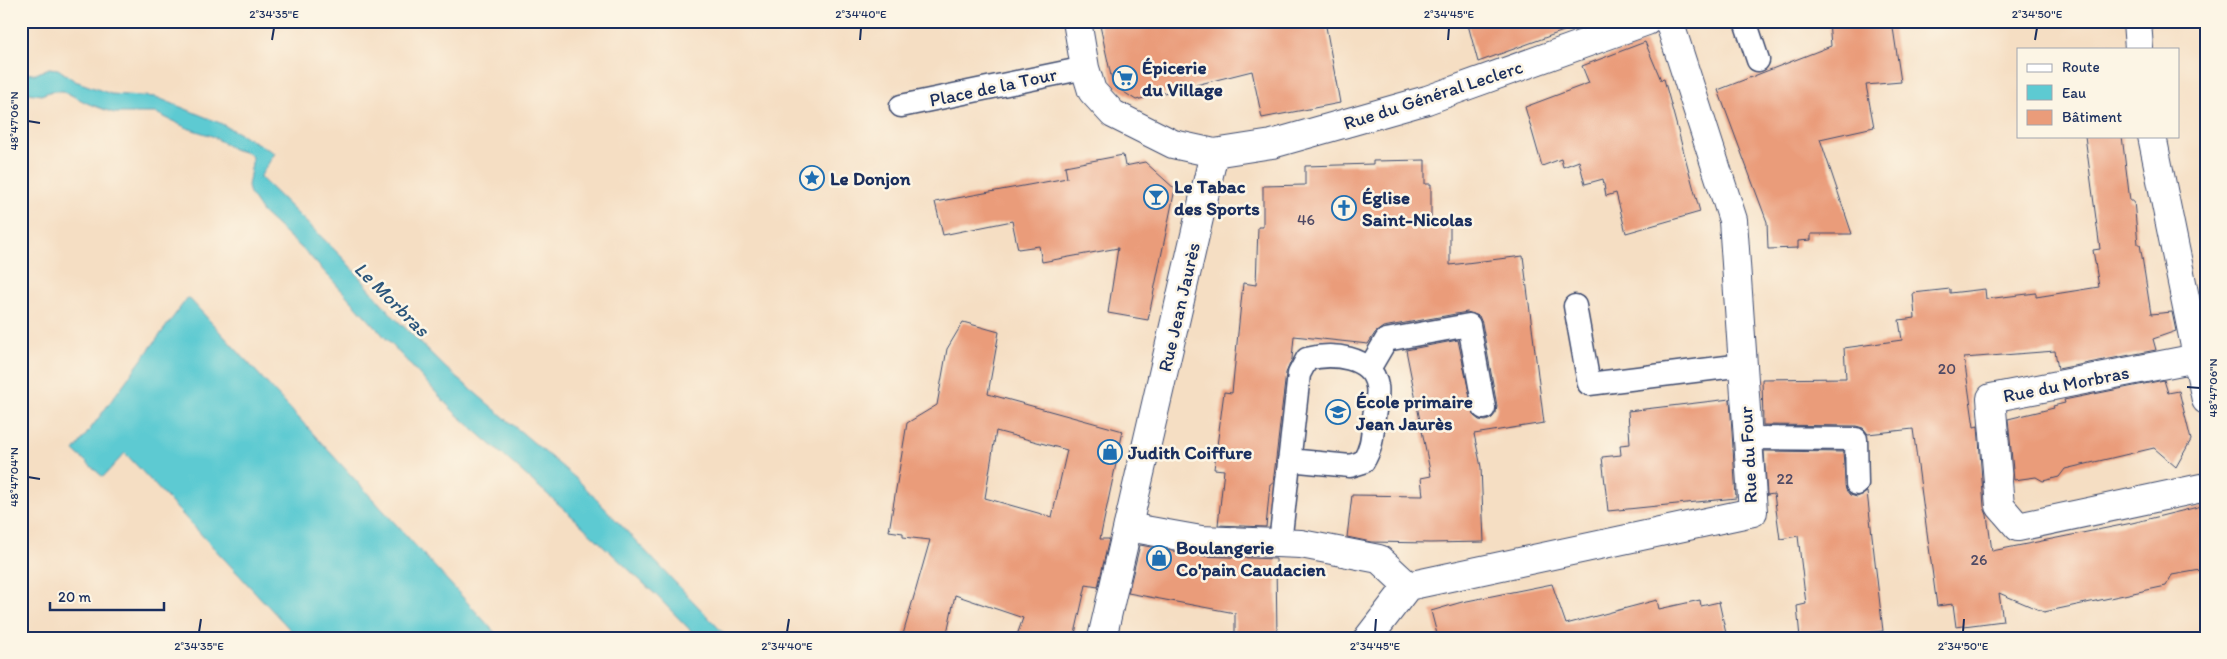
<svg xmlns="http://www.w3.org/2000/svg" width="2227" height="659" viewBox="0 0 2227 659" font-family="Itim,sans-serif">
  <rect width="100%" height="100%" fill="#fcf5e5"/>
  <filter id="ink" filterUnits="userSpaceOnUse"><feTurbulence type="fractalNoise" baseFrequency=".02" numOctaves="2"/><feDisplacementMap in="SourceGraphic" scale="10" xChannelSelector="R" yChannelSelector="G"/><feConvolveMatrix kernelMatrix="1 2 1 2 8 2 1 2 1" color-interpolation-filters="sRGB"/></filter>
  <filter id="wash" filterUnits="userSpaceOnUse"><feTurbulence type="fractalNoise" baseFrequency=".0096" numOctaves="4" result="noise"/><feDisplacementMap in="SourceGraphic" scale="20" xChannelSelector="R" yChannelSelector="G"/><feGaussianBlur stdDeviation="1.12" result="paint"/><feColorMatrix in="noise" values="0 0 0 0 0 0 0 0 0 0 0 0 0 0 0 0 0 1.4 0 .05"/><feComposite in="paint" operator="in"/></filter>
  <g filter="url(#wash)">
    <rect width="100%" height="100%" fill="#f5dec3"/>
    <!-- water -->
    <path fill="#5dcad2" stroke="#3c7c98" d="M 49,68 L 58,69 L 75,81 L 111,94 L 156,97 L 220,123 L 275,153 L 260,177 L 342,257 L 392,315 L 447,369 L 579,481 L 728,638 L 698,638 L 656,595 L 563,508 L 454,412 L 308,254 L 262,212 L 250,194 L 248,186 L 252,163 L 252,157 L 248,153 L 233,149 L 212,136 L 187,128 L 156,113 L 114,113 L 89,104 L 63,91 L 52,91 L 41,95 L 21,92 L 21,73 L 36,74 Z
      M 188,297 L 500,638 L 298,638 L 125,453 L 103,477 L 74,451 Z"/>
    <g id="blocks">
      <!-- building -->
      <path fill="#ea9c7a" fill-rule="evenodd" d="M 1099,21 L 1325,21 L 1340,103 L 1262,118 L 1252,71 L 1136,100 L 1113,85 Z
        M 1467,21 L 1579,21 L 1580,25 L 1478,62 Z
        M 1829,21 L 1892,21 L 1901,82 L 1866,85 L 1874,127 L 1820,139 L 1852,234 L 1811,234 L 1811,240 L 1798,241 L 1798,248 L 1768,249 L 1767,222 L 1718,90 L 1831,46 Z
        M 1645,42 L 1661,80 L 1664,79 L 1700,212 L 1626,233 L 1616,193 L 1606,196 L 1603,179 L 1585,184 L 1579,161 L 1563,167 L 1561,159 L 1542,166 L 1525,107 L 1589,83 L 1582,66 Z
        M 2085,136 L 2122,136 L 2130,201 L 2134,201 L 2138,244 L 2140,244 L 2151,314 L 2172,312 L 2176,331 L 2153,339 L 2156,350 L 2058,369 L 2055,351 L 1964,358 L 1974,427 L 1978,426 L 1984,507 L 1987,515 L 1992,551 L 2132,523 L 2206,505 L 2206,569 L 2172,575 L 2166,586 L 2044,612 L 1999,593 L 2003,621 L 1956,627 L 1953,604 L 1937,606 L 1913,429 L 1868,434 L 1863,428 L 1856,426 L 1763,425 L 1762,379 L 1846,378 L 1844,348 L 1902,340 L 1899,320 L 1915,318 L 1913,293 L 1950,289 L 1950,293 L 1985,289 L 1986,299 L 2036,293 L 2036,297 L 2099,287 L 2093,250 L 2100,249 Z
        M 1123,155 L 1125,166 L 1145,162 L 1175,189 L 1148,320 L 1108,313 L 1118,248 L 1042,262 L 1039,246 L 1018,249 L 1012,221 L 943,235 L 935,202 L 1067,178 L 1065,166 Z
        M 1425,160 L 1425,184 L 1431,184 L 1431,226 L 1450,226 L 1450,265 L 1523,256 L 1544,423 L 1474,434 L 1481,467 L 1484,542 L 1430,543 L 1371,542 L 1347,537 L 1352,495 L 1423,496 L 1421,478 L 1431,476 L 1406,350 L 1458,340 L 1474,416 L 1479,420 L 1486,421 L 1492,418 L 1496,413 L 1497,406 L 1482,323 L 1479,316 L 1467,312 L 1383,327 L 1375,333 L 1368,344 L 1294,336 L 1292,359 L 1286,373 L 1273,484 L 1270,484 L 1266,527 L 1218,525 L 1224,470 L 1214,469 L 1224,392 L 1232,393 L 1243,283 L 1256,285 L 1258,227 L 1263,227 L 1263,186 L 1305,185 L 1305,166 L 1373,164 L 1373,161 Z
        M 963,322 L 999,332 L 988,394 L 1123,431 L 1100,539 L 1109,539 L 1098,587 L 1086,585 L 1074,638 L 1016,638 L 1023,618 L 955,595 L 946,638 L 902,638 L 930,540 L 903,537 L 903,533 L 889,531 L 907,423 L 937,405 L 947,349 ZM 996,431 L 1067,450 L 1052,517 L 985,498 Z
        M 2164,380 L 2168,393 L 2179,391 L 2191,440 L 2176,467 L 2154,448 L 2065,469 L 2059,477 L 2043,481 L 2036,477 L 2014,480 L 2008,419 L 2054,408 L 2053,406 L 2065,403 L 2064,400 Z
        M 1730,399 L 1736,498 L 1608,511 L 1602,457 L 1621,455 L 1620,445 L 1630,444 L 1628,411 Z
        M 1764,451 L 1843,452 L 1846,490 L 1850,495 L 1857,497 L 1867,492 L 1883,631 L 1822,638 L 1800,638 L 1797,606 L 1806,604 L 1798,536 L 1780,539 L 1774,494 L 1767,495 Z
        M 1140,545 L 1200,556 L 1276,559 L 1277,638 L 1235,638 L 1235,613 L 1128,593 Z
        M 1552,584 L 1566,624 L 1657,600 L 1659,609 L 1700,600 L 1701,606 L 1719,602 L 1727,638 L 1438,638 L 1431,611 L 1462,602 Z"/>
    </g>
  </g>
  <g filter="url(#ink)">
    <use href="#blocks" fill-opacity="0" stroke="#3c496d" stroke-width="1"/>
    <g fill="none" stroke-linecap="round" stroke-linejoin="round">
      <defs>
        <path id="lane" d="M 1745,21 L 1758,60
          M 901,106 L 1085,68
          M 1575,306 L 1589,384 L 1743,365
          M 1369,369 L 1386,340 L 1469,325 L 1484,408
          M 1748,438 L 1856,439 L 1857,484
          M 1280,543 L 1299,374 L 1307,359 C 1331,353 1372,355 1377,386 C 1379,395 1375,408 1374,417 C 1372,435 1373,446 1363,462 L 1350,466 L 1289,460"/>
        <path id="street" d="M 2137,21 L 2139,49
          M 2152,136 L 2206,400
          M 2197,358 L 1991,398 L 2000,506 L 2018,527 L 2206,487
          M 1128,527 L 1201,540 L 1301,544 L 1379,559 L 1408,586
          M 1368,638 L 1408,586 L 1753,512 L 1733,220 L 1669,21"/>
        <path id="secondary" d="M 1077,21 L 1085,68 L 1092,91 L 1113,114 L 1173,144 L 1214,153 L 1272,144 L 1427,100 L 1647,21
          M 1102,638 L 1214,153"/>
      </defs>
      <!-- lane casing -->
      <use href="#lane" stroke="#3c496d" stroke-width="25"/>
      <!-- street casing -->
      <use href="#street" stroke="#3c496d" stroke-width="30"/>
      <!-- secondary casing -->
      <use href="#secondary" stroke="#3c496d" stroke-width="30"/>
      <!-- lane -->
      <use href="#lane" stroke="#fff" stroke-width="22"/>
      <!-- street -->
      <use href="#street" stroke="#fff" stroke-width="28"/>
      <!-- secondary -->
      <use href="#secondary" stroke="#fff" stroke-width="28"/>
    </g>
  </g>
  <!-- ticks -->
  <path fill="none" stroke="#1b2f5e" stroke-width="2" d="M 272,40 L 274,28M 860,40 L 861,28M 1448,40 L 1449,28M 2035,40 L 2037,28M 28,121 L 40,123M 2187,387 L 2200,388M 28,477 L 40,479M 199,632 L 201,619M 787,632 L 789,619M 1375,632 L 1376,619M 1963,632 L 1964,619"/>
  <!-- icons -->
  <defs>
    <symbol id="supermarket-ring" viewBox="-11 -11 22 22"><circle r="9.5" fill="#fcf5e5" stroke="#1f6fb2" stroke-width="1.5"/><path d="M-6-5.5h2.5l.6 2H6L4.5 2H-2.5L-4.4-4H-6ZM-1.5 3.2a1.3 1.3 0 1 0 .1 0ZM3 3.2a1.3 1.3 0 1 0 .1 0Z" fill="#1f6fb2"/></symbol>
    <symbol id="sight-ring" viewBox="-11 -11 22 22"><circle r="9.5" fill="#fcf5e5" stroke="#1f6fb2" stroke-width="1.5"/><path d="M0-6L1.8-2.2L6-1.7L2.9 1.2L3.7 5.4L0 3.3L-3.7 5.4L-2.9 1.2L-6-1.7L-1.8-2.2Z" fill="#1f6fb2"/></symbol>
    <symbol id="bar-ring" viewBox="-11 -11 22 22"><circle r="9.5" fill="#fcf5e5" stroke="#1f6fb2" stroke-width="1.5"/><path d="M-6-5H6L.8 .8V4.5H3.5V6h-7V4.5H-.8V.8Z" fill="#1f6fb2"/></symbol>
    <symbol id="church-ring" viewBox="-11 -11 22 22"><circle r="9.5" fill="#fcf5e5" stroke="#1f6fb2" stroke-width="1.5"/><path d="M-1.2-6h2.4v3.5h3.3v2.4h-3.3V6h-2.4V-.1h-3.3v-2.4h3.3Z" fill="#1f6fb2"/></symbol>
    <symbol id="school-ring" viewBox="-11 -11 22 22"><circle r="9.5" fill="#fcf5e5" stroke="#1f6fb2" stroke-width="1.5"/><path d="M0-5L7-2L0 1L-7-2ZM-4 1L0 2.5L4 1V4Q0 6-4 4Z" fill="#1f6fb2"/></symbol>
    <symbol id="shop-ring" viewBox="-11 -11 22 22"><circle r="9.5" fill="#fcf5e5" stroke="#1f6fb2" stroke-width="1.5"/><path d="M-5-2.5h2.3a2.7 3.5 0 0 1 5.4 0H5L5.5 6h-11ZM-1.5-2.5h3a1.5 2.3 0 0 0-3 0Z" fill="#1f6fb2"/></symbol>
  </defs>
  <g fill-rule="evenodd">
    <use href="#supermarket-ring" x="1111" y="64" width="28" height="28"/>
    <use href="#sight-ring" x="798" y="164" width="28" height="28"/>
    <use href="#bar-ring" x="1142" y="183" width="28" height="28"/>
    <use href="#church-ring" x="1330" y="194" width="28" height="28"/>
    <use href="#school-ring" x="1324" y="398" width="28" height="28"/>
    <use href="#shop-ring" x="1096" y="438" width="28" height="28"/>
    <use href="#shop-ring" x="1145" y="544" width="28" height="28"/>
  </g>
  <g text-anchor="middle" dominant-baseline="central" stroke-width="5" stroke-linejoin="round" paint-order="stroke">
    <!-- number labels -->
    <g font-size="16" fill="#4f4a65">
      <text x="1306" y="219">46</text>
      <text x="1947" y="368">20</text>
      <text x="1785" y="478">22</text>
      <text x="1979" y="559">26</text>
    </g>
    <!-- poi labels -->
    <g font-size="19" font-weight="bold" fill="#1b2f5e" stroke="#fcf5e5" text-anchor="start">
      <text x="1142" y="67">Épicerie<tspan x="1142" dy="22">du Village</tspan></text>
      <text x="830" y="178">Le Donjon</text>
      <text x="1174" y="186">Le Tabac<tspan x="1174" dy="22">des Sports</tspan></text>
      <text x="1362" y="197">Église<tspan x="1362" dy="22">Saint-Nicolas</tspan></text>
      <text x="1356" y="401">École primaire<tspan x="1356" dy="22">Jean Jaurès</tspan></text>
      <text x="1128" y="452">Judith Coiffure</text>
      <text x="1176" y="547">Boulangerie<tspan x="1176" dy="22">Co'pain Caudacien</tspan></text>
    </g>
    <!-- street labels -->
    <g font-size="19" fill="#1b2f5e" stroke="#fcf5e5">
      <text transform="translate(993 87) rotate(-12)">Place de la Tour</text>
      <text transform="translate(1433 95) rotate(-18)">Rue du Général Leclerc</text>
      <text transform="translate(1179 307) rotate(-77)">Rue Jean Jaurès</text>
      <text transform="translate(2066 384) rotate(-11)">Rue du Morbras</text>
      <text transform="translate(1748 455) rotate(-93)">Rue du Four</text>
    </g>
    <!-- water labels -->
    <g font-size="20" font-style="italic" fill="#2c567b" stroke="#fcf5e5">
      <text transform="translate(392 299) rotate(45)">Le Morbras</text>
    </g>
  </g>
  <!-- margin -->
  <rect width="2227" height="659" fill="none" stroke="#fcf5e5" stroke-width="55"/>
  <!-- legend -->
  <rect x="2017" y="48" width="162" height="90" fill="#fcf5e5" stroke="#a2a6af"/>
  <rect x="2027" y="64" width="25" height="8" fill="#ffffff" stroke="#a2a6af"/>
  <text x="2062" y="72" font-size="15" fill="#1b2f5e">Route</text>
  <rect x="2027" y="85" width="25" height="15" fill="#5dcad2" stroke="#a2a6af"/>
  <text x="2062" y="98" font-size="15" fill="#1b2f5e">Eau</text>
  <rect x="2027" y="110" width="25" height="15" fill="#ea9c7a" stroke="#a2a6af"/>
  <text x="2062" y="122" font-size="15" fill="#1b2f5e">Bâtiment</text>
  <!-- scale -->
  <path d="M50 602v8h114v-8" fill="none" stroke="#1b2f5e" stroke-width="2.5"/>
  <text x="58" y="602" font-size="15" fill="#1b2f5e" stroke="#fcf5e5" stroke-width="4" paint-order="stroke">20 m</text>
  <rect x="28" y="28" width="2172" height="604" fill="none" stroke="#1b2f5e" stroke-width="2"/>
  <g font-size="12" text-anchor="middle" fill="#1b2f5e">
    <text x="274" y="18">2°34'35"E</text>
    <text x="861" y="18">2°34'40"E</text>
    <text x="1449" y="18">2°34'45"E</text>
    <text x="2037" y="18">2°34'50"E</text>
    <text transform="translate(14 121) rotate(-90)" y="4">48°47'06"N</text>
    <text transform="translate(2213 388) rotate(-90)" y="4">48°47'06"N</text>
    <text transform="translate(14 477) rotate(-90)" y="4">48°47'04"N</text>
    <text x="199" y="650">2°34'35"E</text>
    <text x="787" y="650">2°34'40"E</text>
    <text x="1375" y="650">2°34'45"E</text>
    <text x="1963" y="650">2°34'50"E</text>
  </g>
</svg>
